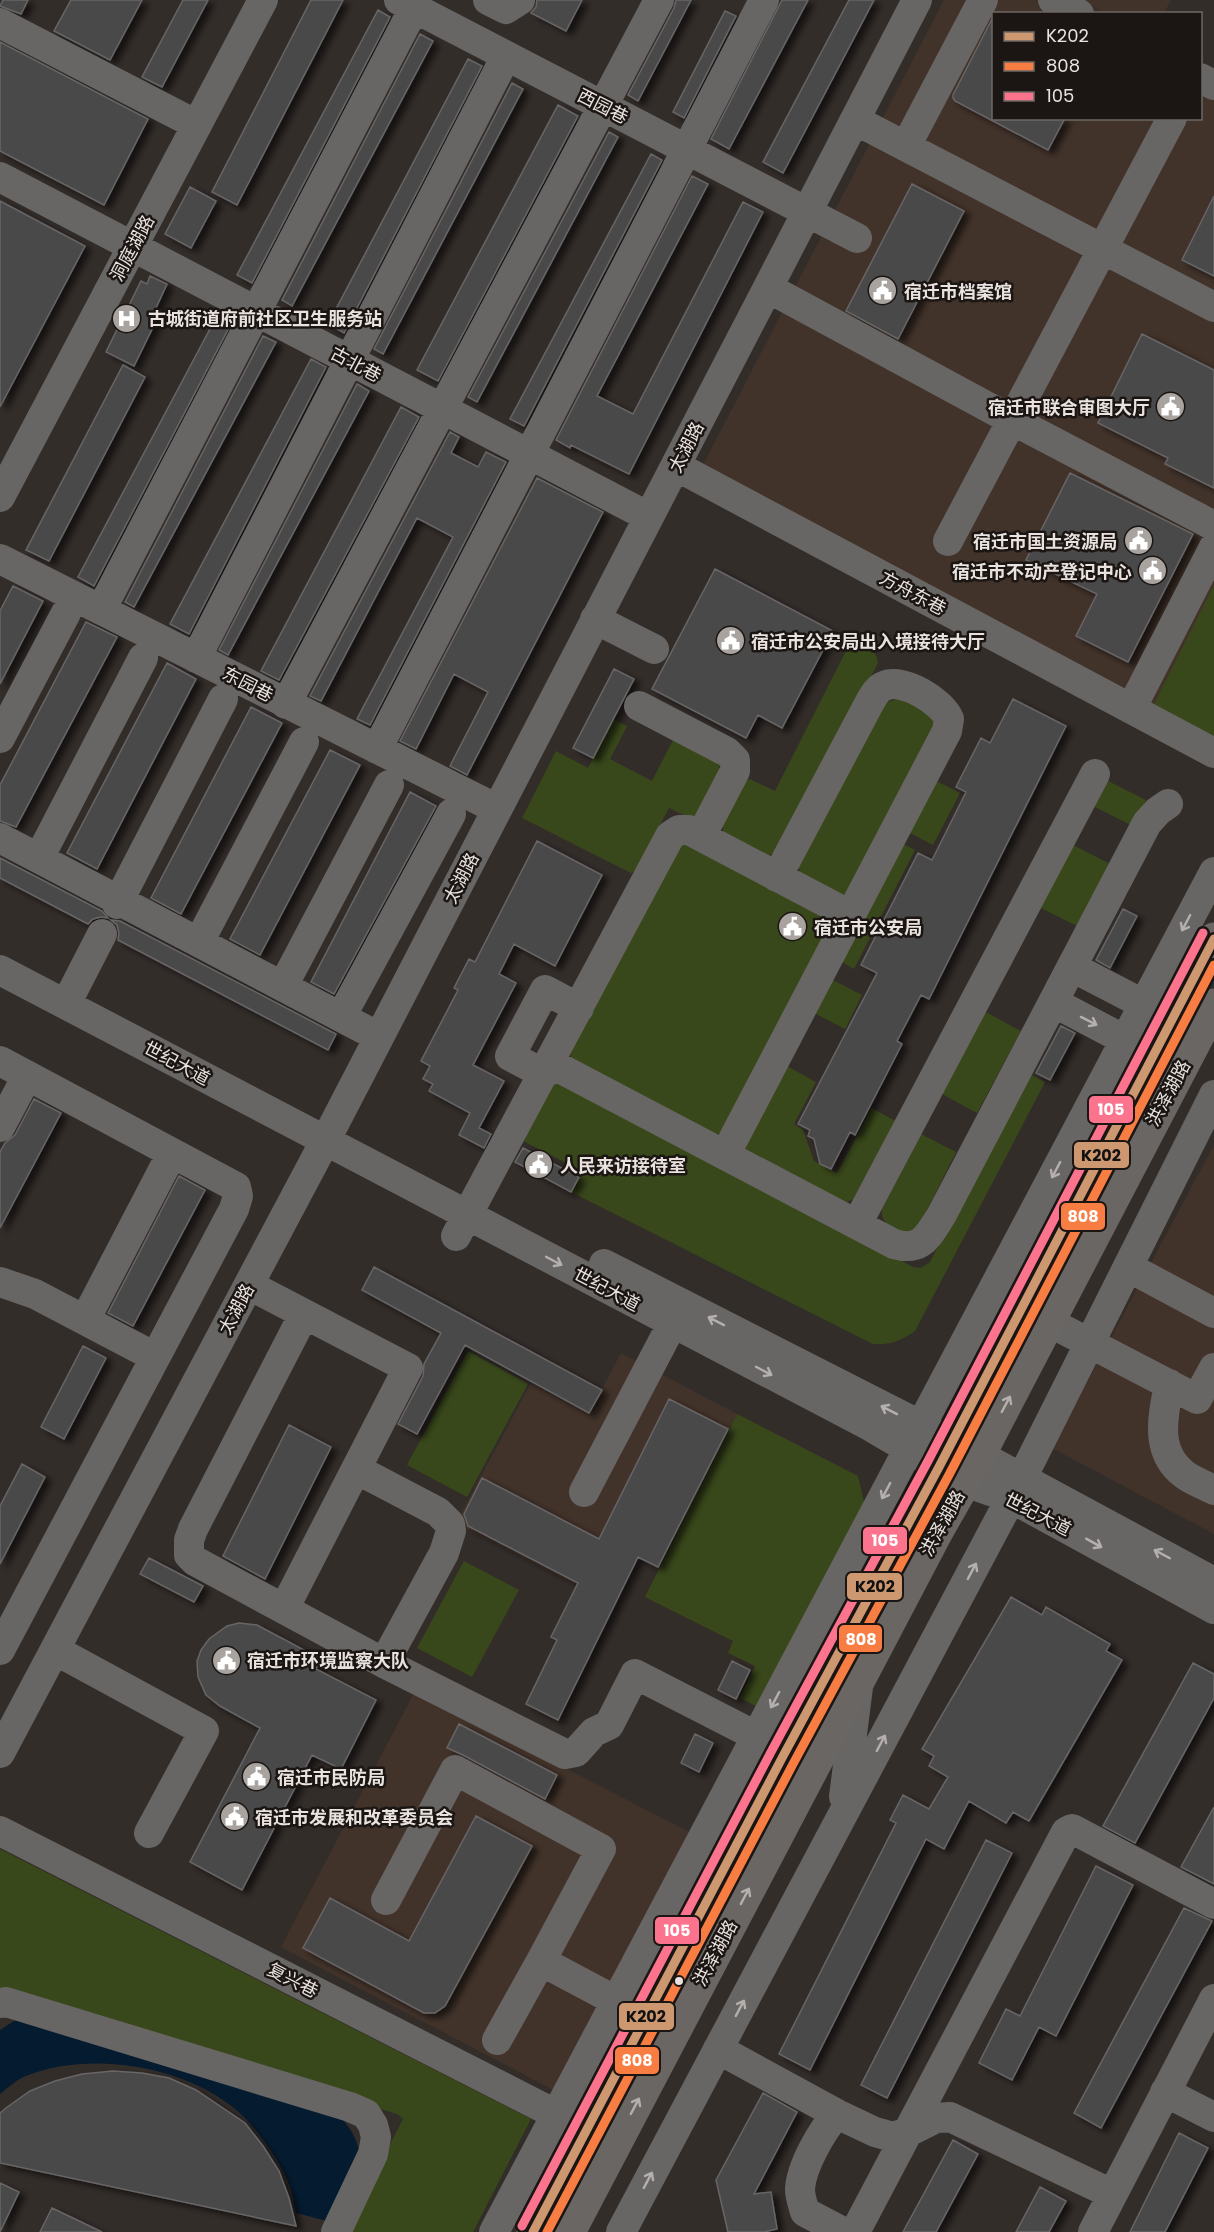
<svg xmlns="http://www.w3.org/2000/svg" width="1214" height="2232" viewBox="0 0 1214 2232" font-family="Poppins,'Noto Sans SC',sans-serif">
  <defs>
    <filter id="shadow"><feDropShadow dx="6" dy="4" stdDeviation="3" flood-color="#0009"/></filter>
  </defs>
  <rect width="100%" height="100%" fill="#332d2a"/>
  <!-- built -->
  <path fill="#42332a" d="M 944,0 L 1171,0 L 1164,13 L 1104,13 L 1083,2 L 1102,13 L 994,14 L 994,118 L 1200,118 L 1201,65 L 1214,72 L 1214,767 L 691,488 Z
    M 1214,1145 L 1214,1534 L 1052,1448 Z
    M 621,1353 L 737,1414 L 658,1569 L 597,1538 L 574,1584 L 456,1523 L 531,1383 L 589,1414 Z
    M 415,1691 L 697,1836 L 563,2095 L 281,1947 Z"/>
  <!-- green -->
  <path fill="#39481b" d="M 1214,585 L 1214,737 L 1154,704 Z
    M 852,639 C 864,645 877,649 878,663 L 781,848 L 769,856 L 724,834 L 722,823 L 745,781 L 750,779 L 775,791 Z
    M 897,699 L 908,701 L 933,719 L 935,727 L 850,892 L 842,896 L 800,872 L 798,864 L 884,703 Z
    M 614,719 L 627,726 L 610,759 L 652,781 L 673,740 L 717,762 L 720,769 L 698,815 C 686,819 679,812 669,808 L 636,870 L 631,873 L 522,818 L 556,751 L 588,768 Z
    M 1104,779 L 1146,800 L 1133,826 L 1091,805 Z
    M 934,780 L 960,793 L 933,845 L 908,832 Z
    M 688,843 L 829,921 L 829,927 L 722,1132 L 716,1135 L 572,1061 L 570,1053 L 676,848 Z
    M 901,843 L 915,850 L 854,969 L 840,961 Z
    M 1073,845 L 1112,865 L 1079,927 L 1041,908 Z
    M 829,978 L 862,995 L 845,1029 L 812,1012 Z
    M 984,1011 L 1021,1031 L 977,1113 L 940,1093 Z
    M 785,1065 L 816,1082 L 794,1124 L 803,1130 L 814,1161 L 837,1173 L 872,1108 L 895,1121 L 853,1199 L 847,1202 L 839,1202 L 748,1154 L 745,1148 Z
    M 1028,1073 L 1045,1082 L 915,1331 C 901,1341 891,1345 873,1344 L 571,1192 L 582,1171 L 527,1143 L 521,1138 L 550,1083 L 560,1080 L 913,1267 L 921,1268 L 930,1262 Z
    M 921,1134 L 956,1152 L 918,1228 L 904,1234 C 892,1229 881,1224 882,1209 Z
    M 468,1351 L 528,1384 L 467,1497 L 407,1465 Z
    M 737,1414 L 858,1476 L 864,1502 L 762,1709 L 740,1698 L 755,1666 L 728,1653 L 733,1641 L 645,1597 Z
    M 464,1561 L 519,1590 L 472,1677 L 417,1648 Z
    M 0,1849 L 531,2119 L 473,2232 L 346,2232 L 403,2119 L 397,2114 L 19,2000 L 0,1999 Z"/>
  <!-- water -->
  <path fill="#051b2f" d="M 28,2019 L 336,2113 C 348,2124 356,2136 359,2151 L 327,2221 L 296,2213 C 294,2205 293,2195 290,2187 C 283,2166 261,2134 245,2118 C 194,2067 93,2049 26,2076 C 17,2079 8,2088 0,2094 L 0,2030 L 14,2021 Z"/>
  <!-- building -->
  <path fill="#4a4848" stroke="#686566" stroke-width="1.5" filter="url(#shadow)" d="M 3,0 L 28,0 L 21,14 L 0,6 Z
    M 71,0 L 142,0 L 110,60 L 54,31 Z
    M 183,0 L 208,0 L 162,87 L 142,77 Z
    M 311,0 L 343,0 L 237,205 L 212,192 Z
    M 537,0 L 582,0 L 566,31 L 531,13 L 536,7 Z
    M 676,0 L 691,0 L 638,101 L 628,95 L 674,8 Z
    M 782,0 L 808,0 L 729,149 L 711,139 Z
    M 849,0 L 874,0 L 783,173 L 763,162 Z
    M 378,10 L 390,17 L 252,283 L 237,275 Z
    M 725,11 L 736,16 L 684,118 L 673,112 Z
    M 993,17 L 993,118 L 1065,118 L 1048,150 L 955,101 L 953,98 L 953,95 Z
    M 420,34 L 433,41 L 292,306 L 282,300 Z
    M 0,42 L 148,119 L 104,205 L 0,151 Z
    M 468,59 L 482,66 L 344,333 L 328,324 Z
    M 512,83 L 523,89 L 383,354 L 374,349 Z
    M 558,105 L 578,116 L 438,381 L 417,370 Z
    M 609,132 L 618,137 L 477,402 L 468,397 Z
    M 651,154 L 662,160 L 524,426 L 510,419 Z
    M 692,176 L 708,184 L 597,396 L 633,414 L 743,202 L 763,212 L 629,474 L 571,445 L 570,448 L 556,440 Z
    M 912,184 L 964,211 L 898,339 L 846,311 Z
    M 190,187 L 216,201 L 191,248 L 165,234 Z
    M 1214,196 L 1214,276 L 1182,260 Z
    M 0,201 L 85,246 L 0,407 Z
    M 150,276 L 167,284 L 156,308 L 161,311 L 134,366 L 106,352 L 141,281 L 147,284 Z
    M 219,312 L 233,320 L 94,586 L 78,577 Z
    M 1142,334 L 1214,370 L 1214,488 L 1165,464 L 1168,458 L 1098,423 Z
    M 263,336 L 276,342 L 134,607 L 125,602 Z
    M 311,359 L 326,367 L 189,634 L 170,624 Z
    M 123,365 L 145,377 L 49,561 L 26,550 Z
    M 357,384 L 369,391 L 228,655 L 219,650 Z
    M 401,407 L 419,417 L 279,680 L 261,671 Z
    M 450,432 L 459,437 L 451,453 L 478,467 L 486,452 L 506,462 L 370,725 L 357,719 L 453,537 L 417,518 L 321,701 L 310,696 Z
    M 1070,473 L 1193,534 L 1128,662 L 1076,636 L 1097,594 L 1026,560 Z
    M 537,478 L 603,512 L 467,775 L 450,766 L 488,692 L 454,674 L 416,749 L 400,741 Z
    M 715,569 L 833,631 L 782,728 L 758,715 L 746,738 L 652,689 Z
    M 13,586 L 43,601 L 0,684 L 0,611 Z
    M 86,622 L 117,637 L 16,827 L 0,821 L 0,785 Z
    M 167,663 L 196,679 L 97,869 L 67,853 Z
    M 614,669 L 634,679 L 593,758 L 573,748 Z
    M 1013,699 L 1066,726 L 929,999 L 921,995 L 897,1041 L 902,1044 L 855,1135 L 850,1132 L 831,1169 L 820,1164 L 814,1139 L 808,1136 L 810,1130 L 798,1124 L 877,973 L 861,965 L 918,853 L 932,860 L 966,792 L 956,787 L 981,738 L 990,743 Z
    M 251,707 L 282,723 L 181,914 L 151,898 Z
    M 330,750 L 360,765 L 260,955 L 230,939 Z
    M 410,792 L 436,806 L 334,994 L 311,982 Z
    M 537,841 L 602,875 L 555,966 L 514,944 L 499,974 L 516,983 L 473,1065 L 504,1081 L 479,1128 L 491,1134 L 484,1148 L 459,1135 L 470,1113 L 429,1091 L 433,1084 L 423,1079 L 430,1066 L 421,1061 L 458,990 L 454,988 L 469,959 L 475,962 Z
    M 0,858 L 102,911 L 108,918 L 101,917 L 93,919 L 88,924 L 0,878 Z
    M 1123,909 L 1137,916 L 1110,968 L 1096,960 Z
    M 111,920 L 120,921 L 336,1034 L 328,1050 L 118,940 L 119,933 L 117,925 Z
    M 1061,1026 L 1075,1033 L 1050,1080 L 1036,1073 Z
    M 34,1099 L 61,1113 L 0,1228 L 0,1152 L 5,1143 L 15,1135 Z
    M 523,1148 L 579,1177 L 571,1192 L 515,1162 Z
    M 179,1176 L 205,1190 L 133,1326 L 108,1313 Z
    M 374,1267 L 602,1390 L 589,1413 L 465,1345 L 417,1434 L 398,1424 L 423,1376 L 424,1364 L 441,1333 L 362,1290 Z
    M 83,1346 L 106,1358 L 64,1439 L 41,1427 Z
    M 669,1399 L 728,1429 L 658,1567 L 638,1557 L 558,1720 L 526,1704 L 557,1640 L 551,1637 L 578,1583 L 468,1526 L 464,1514 L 482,1478 L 599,1539 Z
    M 289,1425 L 331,1447 L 265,1579 L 223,1556 Z
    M 22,1464 L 45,1477 L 0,1564 L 0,1506 Z
    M 149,1558 L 203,1586 L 194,1602 L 140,1574 Z
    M 1011,1597 L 1042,1615 L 1046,1607 L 1110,1644 L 1106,1651 L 1122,1660 L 1029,1821 L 1013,1812 L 1006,1823 L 969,1801 L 944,1849 L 926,1839 L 810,2070 L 779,2054 L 896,1823 L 890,1820 L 903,1795 L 929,1809 L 948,1777 L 929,1766 L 934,1756 L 922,1749 Z
    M 239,1623 L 257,1625 L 321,1659 L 316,1669 L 376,1700 L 341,1769 L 312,1755 L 242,1890 L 190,1862 L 260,1728 L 220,1706 L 206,1695 L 198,1677 L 197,1661 L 201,1650 L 209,1639 L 227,1626 Z
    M 732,1661 L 750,1670 L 736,1699 L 718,1690 Z
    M 1193,1663 L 1214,1674 L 1214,1698 L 1135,1843 L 1103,1826 Z
    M 459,1724 L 557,1775 L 545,1799 L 463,1755 L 447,1748 Z
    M 695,1734 L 713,1743 L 699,1772 L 681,1763 Z
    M 1214,1807 L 1214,1884 L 1181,1867 Z
    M 476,1816 L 532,1846 L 445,2006 L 435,2013 L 424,2013 L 303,1948 L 330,1898 L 409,1941 Z
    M 986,1840 L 1012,1853 L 887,2098 L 861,2085 Z
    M 1096,1866 L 1133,1885 L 1056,2036 L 1039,2027 L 1012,2080 L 979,2063 L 1006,2009 L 1020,2016 Z
    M 1184,1908 L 1212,1921 L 1101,2128 L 1074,2113 Z
    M 113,2071 L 142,2073 L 169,2078 L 196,2090 L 245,2123 L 263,2146 L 279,2171 L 289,2198 L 296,2226 L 0,2163 L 0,2113 L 6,2108 L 30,2091 L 55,2081 L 82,2074 Z
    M 763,2093 L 797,2112 L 754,2194 L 771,2192 L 777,2229 L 764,2232 L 728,2232 L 716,2180 Z
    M 1179,2133 L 1208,2148 L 1165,2232 L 1130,2232 Z
    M 953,2140 L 978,2154 L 936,2232 L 903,2232 Z
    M 0,2183 L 19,2192 L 0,2232 Z
    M 1040,2187 L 1066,2201 L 1049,2232 L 1016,2232 Z
    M 52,2208 L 102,2232 L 40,2232 Z"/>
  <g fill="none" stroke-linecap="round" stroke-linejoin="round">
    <!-- minor -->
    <path stroke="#686664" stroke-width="30" d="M 399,0 L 857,238
      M 488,0 L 506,9 L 520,0
      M 1053,0 L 1079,14
      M 0,23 L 197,125
      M 1200,78 L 1214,85
      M 855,120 L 1214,307
      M 906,146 L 983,0
      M 0,177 L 649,517
      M 768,288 L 1012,420 L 1214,526
      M 676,466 L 1214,753
      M 0,497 L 263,0
      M 948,541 L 1172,118
      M 0,559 L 497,809
      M 101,610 L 414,8
      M 595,619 L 654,649
      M 196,658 L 506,56
      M 286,704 L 659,0
      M 639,706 L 727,752 L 735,760 L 735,771 L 701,836
      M 1131,709 L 1214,547
      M 0,738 L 66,613
      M 377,749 L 764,0
      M 0,838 L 379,1037
      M 39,858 L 143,658
      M 117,904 L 223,699
      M 199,942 L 304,742
      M 1072,967 L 1143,1004
      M 0,970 L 870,1426 L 965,1482 L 1011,1498 L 1214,1609
      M 283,986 L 389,785
      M 1053,1002 L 1125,1040
      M 66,1004 L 102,934
      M 341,1017 L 451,814
      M 0,1061 L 236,1187 L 238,1196 L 234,1209 L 0,1650
      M 550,1063 L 894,1244 C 922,1252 927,1237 941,1216 L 1147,823 L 1158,811 L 1168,804
      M 544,1074 L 510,1056 L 545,990 L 579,1008
      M 0,1127 L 27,1076
      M 725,1155 L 947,731 L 949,719 C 943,702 902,677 884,686 C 878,688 874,695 871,700 L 777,877
      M 857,1224 L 1095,774
      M 456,1236 L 670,836 L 679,830 L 689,830 L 850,915
      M 604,1264 L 979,1455 L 1214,1582
      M 1128,1267 L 1214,1313
      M 0,1282 L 35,1294 L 155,1357
      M 249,1285 L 408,1368 L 284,1609
      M 304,1314 L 193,1529 L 189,1540 L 189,1555 L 195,1561 L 384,1663
      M 85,1320 L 172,1153
      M 1049,1322 L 1197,1399 L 1214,1368
      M 1169,1384 C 1163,1417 1154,1452 1185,1475 C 1193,1481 1205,1485 1214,1490
      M 356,1469 L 438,1512 L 450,1524 L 451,1531 L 444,1553 L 384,1663 L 565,1754 L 576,1752 L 594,1732 L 609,1725 L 635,1674 L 756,1736
      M 584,1492 L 681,1307
      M 55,1650 L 204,1731 L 149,1833
      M 0,1753 L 333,1126 L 917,0
      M 844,1797 L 858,1687
      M 0,1831 L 573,2123
      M 386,1900 L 455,1770 L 601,1849 L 541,1961 L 616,2001
      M 0,2003 L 6,2002 L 350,2107 L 366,2114 L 373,2125 L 376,2137 L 373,2154 L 336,2232
      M 497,2040 L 541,1961
      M 718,2049 L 837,2114
      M 1165,2092 L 1214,2117
      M 494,2232 L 1214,872
      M 621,2232 L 1029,1464 L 1214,1095
      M 843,2232 L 805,2212 C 803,2205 800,2197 800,2189 C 801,2167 822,2130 837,2114 L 875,2132 L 893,2137 L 908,2132 L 936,2118 L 950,2117 L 1112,2194
      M 855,2232 L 1066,1832 L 1072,1829 L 1078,1832 L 1214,1904
      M 1093,2232 L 1214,1999"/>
    <!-- major -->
    <path stroke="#696664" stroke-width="33" d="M 533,2232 L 782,1758 L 939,1467 L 1214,939
      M 569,2232 L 936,1533 L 965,1482 L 1214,1005"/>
    <defs>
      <path id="bus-1" d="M 533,2232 L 782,1758 L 939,1467 L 1214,939"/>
      <path id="bus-2" d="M 547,2232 L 793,1764 L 950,1473 L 1214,965"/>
      <path id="bus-3" d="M 522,2226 L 771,1752 L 928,1461 L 1203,933"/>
    </defs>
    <!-- bus-1 casing -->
    <use href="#bus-1" stroke="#1b1613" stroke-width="14"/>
    <!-- bus-2 casing -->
    <use href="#bus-2" stroke="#1b1613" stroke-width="14"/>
    <!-- bus-3 casing -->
    <use href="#bus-3" stroke="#1b1613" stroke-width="14"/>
    <!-- bus-1 -->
    <use href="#bus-1" stroke="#cd976f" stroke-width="9"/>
    <!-- bus-2 -->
    <use href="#bus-2" stroke="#f77d43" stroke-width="9"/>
    <!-- bus-3 -->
    <use href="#bus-3" stroke="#fc738d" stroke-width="9"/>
  </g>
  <!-- one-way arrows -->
  <defs><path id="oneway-shaft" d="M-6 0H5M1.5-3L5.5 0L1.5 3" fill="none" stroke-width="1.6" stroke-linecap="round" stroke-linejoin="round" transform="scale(1.5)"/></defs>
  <g stroke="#b5b0ad">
    <use href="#oneway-shaft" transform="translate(1186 923) rotate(118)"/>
    <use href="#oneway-shaft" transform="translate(1089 1021) rotate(27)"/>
    <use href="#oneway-shaft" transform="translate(1056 1170) rotate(118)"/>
    <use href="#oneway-shaft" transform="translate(554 1261) rotate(28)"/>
    <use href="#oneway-shaft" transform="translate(716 1321) rotate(-153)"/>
    <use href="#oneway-shaft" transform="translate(764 1371) rotate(28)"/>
    <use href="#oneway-shaft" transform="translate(889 1410) rotate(-153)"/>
    <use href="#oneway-shaft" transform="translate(886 1491) rotate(118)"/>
    <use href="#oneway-shaft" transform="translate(1094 1543) rotate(29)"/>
    <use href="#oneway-shaft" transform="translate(1162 1554) rotate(-152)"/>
    <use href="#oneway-shaft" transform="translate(972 1571) rotate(-62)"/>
    <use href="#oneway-shaft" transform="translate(775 1700) rotate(118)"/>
    <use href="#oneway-shaft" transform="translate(881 1743) rotate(-62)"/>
    <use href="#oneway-shaft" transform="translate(740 2008) rotate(-62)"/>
    <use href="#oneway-shaft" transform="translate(648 2180) rotate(-62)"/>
  </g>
  <g stroke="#b6b0ad">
    <use href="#oneway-shaft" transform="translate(1006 1404) rotate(-62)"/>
    <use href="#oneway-shaft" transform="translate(745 1896) rotate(-62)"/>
    <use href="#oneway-shaft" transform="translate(635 2106) rotate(-62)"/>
  </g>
  <!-- icons -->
  <defs>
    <symbol id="civic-disc" viewBox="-11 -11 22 22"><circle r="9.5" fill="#a9a39f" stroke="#1b1613"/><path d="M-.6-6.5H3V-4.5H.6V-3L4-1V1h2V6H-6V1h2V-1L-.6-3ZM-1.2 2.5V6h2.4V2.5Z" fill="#fff"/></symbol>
    <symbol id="hospital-disc" viewBox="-11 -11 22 22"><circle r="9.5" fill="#a9a39f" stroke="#1b1613"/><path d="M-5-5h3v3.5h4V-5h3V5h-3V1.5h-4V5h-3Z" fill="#fff"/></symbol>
  </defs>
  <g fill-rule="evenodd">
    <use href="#civic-disc" x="866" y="274" width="33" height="33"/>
    <use href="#hospital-disc" x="110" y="302" width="33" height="33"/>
    <use href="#civic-disc" x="1154" y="390" width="33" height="33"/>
    <use href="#civic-disc" x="1122" y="524" width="33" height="33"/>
    <use href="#civic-disc" x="1136" y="554" width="33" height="33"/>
    <use href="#civic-disc" x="714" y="624" width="33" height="33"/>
    <use href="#civic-disc" x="776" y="910" width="33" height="33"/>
    <use href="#civic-disc" x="522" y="1148" width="33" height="33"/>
    <use href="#civic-disc" x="210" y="1644" width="33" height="33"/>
    <use href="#civic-disc" x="240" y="1760" width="33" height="33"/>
    <use href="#civic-disc" x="218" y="1800" width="33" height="33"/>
  </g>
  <!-- markers -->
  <circle fill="#e9e2de" stroke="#1b1613" stroke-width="2" cx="679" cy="1981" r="5"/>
  <g text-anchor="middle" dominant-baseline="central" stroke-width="5" stroke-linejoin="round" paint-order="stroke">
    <!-- street labels -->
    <g font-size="18" fill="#e9e2de" stroke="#1b1613">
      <text transform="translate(603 106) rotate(27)">西园巷</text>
      <text transform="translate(132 248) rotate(-62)">洞庭湖路</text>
      <text transform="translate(356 364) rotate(28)">古北巷</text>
      <text transform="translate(686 447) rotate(-63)">太湖路</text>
      <text transform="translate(913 593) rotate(28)">方舟东巷</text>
      <text transform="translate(248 684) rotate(27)">东园巷</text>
      <text transform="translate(461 878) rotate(-63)">太湖路</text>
      <text transform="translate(177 1063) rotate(28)">世纪大道</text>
      <text transform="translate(1168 1093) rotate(-62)">洪泽湖路</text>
      <text transform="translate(607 1289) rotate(28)">世纪大道</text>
      <text transform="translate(236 1309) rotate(-62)">太湖路</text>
      <text transform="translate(1038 1514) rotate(27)">世纪大道</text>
      <text transform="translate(942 1523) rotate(-61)">洪泽湖路</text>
      <text transform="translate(715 1953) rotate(-62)">洪泽湖路</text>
      <text transform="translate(293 1980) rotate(27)">复兴巷</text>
    </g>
    <!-- poi labels -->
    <g font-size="18" font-weight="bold" fill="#e9e2de" stroke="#1b1613" text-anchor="start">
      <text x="904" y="291">宿迁市档案馆</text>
      <text x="148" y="318">古城街道府前社区卫生服务站</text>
      <text x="1150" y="407" text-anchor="end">宿迁市联合审图大厅</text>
      <text x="1117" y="541" text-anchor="end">宿迁市国土资源局</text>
      <text x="1132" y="571" text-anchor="end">宿迁市不动产登记中心</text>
      <text x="751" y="641">宿迁市公安局出入境接待大厅</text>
      <text x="814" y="927">宿迁市公安局</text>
      <text x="560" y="1165">人民来访接待室</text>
      <text x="247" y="1660">宿迁市环境监察大队</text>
      <text x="277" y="1777">宿迁市民防局</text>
      <text x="255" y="1817">宿迁市发展和改革委员会</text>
    </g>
  </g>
  <g stroke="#1b1613" stroke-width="2">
    <rect x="1088" y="1095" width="46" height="29" rx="6" fill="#fc738d"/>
    <rect x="1073" y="1141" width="57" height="28" rx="6" fill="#cd976f"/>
    <rect x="1060" y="1202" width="46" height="29" rx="6" fill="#f77d43"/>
    <rect x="862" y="1526" width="46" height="29" rx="6" fill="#fc738d"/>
    <rect x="846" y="1572" width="57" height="29" rx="6" fill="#cd976f"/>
    <rect x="838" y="1624" width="45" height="29" rx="6" fill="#f77d43"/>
    <rect x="654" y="1916" width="46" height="29" rx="6" fill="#fc738d"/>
    <rect x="618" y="2002" width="57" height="29" rx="6" fill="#cd976f"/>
    <rect x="614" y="2046" width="46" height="29" rx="6" fill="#f77d43"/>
  </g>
  <g font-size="16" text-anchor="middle" font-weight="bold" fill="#fff">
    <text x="1111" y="1115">105</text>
    <text x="1083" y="1222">808</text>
    <text x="885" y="1546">105</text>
    <text x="861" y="1645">808</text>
    <text x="677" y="1936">105</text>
    <text x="637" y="2066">808</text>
  </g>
  <g font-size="16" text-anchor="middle" font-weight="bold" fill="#111">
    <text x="1101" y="1161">K202</text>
    <text x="875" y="1592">K202</text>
    <text x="646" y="2022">K202</text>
  </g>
  <!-- legend -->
  <rect x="992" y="12" width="210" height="108" fill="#1b1613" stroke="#6d6864" stroke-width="1.5"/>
  <rect x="1004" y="32" width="30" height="9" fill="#cd976f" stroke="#6d6864" stroke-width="1.5"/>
  <text x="1046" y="42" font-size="18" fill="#e9e2de">K202</text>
  <rect x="1004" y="62" width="30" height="9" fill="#f77d43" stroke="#6d6864" stroke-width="1.5"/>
  <text x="1046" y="72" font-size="18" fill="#e9e2de">808</text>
  <rect x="1004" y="92" width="30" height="9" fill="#fc738d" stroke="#6d6864" stroke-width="1.5"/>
  <text x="1046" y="102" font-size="18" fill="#e9e2de">105</text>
</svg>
